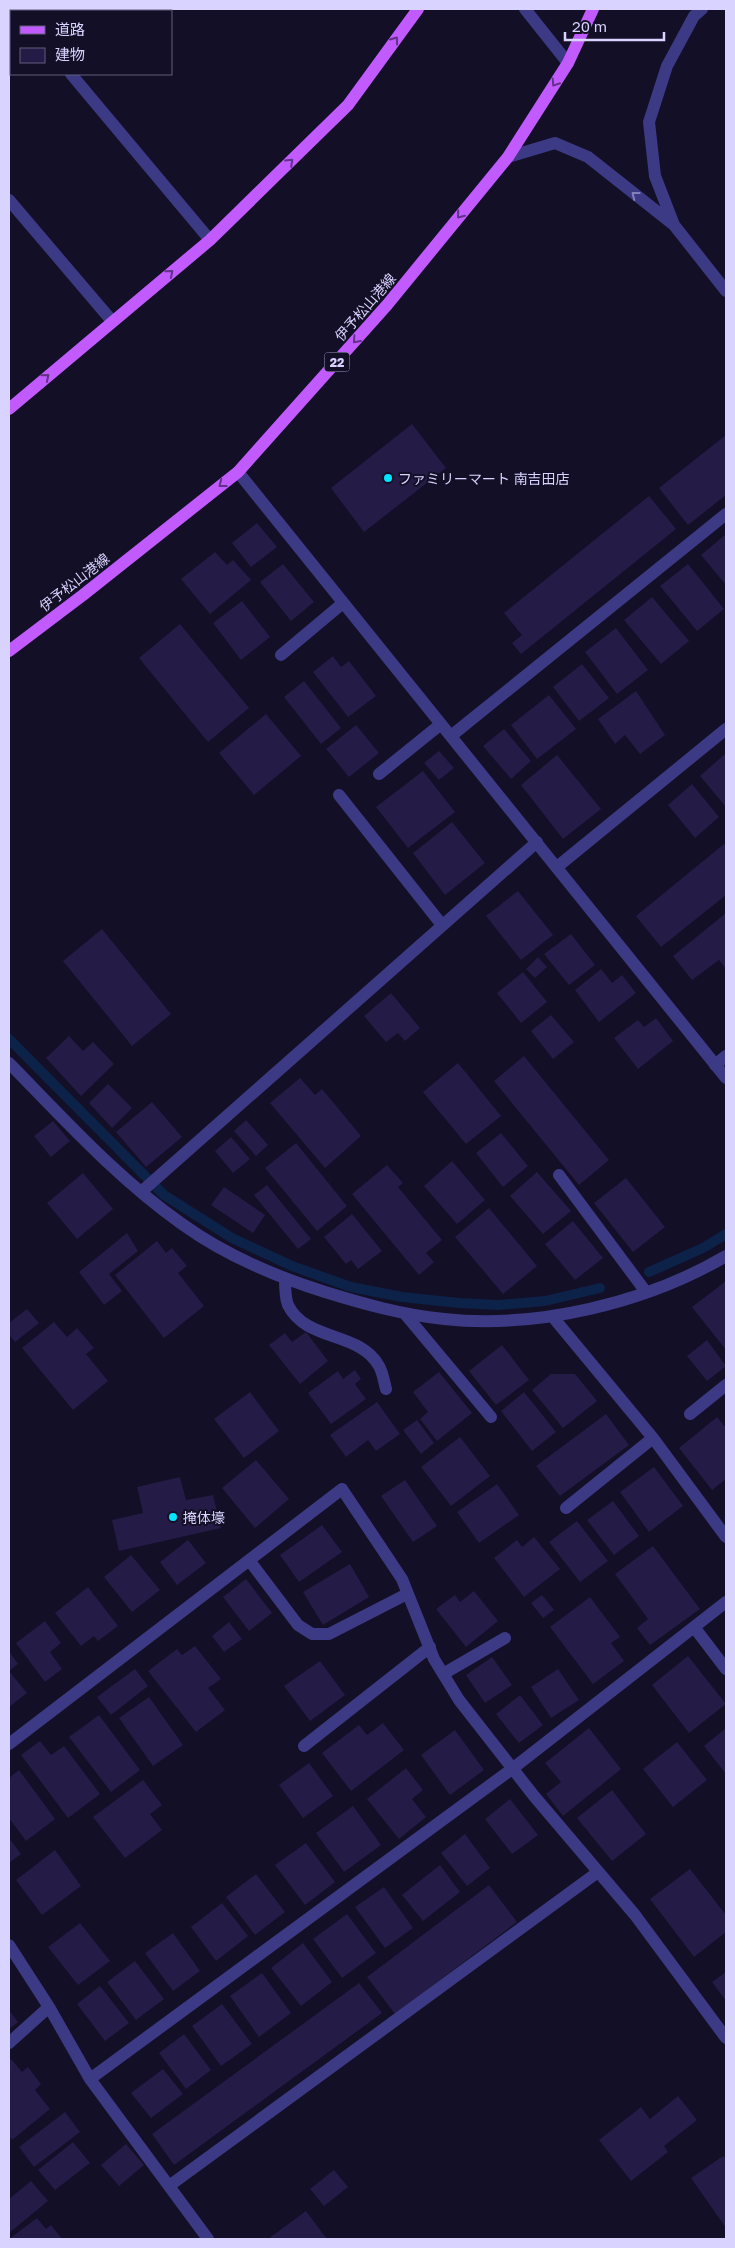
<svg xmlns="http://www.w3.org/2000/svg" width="735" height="2248" viewBox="0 0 735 2248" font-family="'Golos Text','Noto Sans JP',sans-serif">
  <rect width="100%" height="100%" fill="#130f26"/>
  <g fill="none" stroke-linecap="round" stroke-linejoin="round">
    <!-- stream -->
    <path stroke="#0c2248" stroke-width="10" d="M 9,1039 L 164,1195 L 232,1238 L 292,1266 L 351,1287 L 402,1297 L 459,1303 L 498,1305 L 545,1301 L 600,1288
      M 649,1272 L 703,1248 L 726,1234"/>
  </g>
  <!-- building -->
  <path fill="#241b47" d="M 66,9 L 154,9 L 150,11 L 68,11 Z
    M 412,424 L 446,468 L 364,532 L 331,488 Z
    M 726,435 L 726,495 L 688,525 L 659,488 Z
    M 649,496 L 676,529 L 521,654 L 512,643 L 522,635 L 504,613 Z
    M 257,523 L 277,547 L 251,567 L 232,543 Z
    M 726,534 L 726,585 L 701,555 Z
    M 215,552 L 227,565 L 233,560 L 251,580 L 210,614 L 181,579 Z
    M 283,564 L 314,602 L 291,621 L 260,582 Z
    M 688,564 L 724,609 L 697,631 L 660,586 Z
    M 652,597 L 689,641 L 661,664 L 624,620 Z
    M 242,601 L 270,637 L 241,660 L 213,623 Z
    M 180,624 L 249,708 L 208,742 L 139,658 Z
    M 616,628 L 648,670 L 617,694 L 585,652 Z
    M 333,656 L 341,667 L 349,661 L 376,696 L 348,717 L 313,672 Z
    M 582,664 L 609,698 L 579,721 L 553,687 Z
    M 304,681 L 341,728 L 321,744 L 284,697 Z
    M 636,691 L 665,735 L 640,754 L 625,735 L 615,744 L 598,719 Z
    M 549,695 L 576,729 L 537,759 L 511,725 Z
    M 266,714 L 301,756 L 254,795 L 219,753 Z
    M 356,725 L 379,753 L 349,777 L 326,749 Z
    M 504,729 L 531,761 L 511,779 L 483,746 Z
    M 439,751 L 454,768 L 439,780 L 424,763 Z
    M 726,753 L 726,807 L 700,776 Z
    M 557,755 L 601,809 L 563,839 L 521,785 Z
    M 423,771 L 455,812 L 408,848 L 376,807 Z
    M 692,784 L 719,817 L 695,838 L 668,805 Z
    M 452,822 L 485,863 L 445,895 L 413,853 Z
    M 724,844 L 726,848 L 726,895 L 661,947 L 636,916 Z
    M 518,891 L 553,935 L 521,960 L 486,916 Z
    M 726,913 L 726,969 L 719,960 L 692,980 L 673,956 Z
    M 102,929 L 171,1014 L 132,1046 L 63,961 Z
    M 571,934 L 595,965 L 569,985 L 544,954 Z
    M 538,957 L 547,967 L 535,978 L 526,969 Z
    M 601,969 L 612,983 L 622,975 L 636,993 L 599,1022 L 575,990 Z
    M 523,972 L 547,1002 L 521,1023 L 497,993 Z
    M 391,993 L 420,1028 L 405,1041 L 398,1033 L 386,1042 L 364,1016 Z
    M 551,1015 L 574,1042 L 553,1059 L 531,1031 Z
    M 656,1018 L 673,1041 L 638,1069 L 614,1038 L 638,1020 L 644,1027 Z
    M 69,1036 L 83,1051 L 93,1042 L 114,1064 L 81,1096 L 46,1058 Z
    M 524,1056 L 609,1160 L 579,1185 L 494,1081 Z
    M 458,1063 L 501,1116 L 466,1144 L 423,1092 Z
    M 300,1078 L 315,1095 L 322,1089 L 361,1136 L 325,1168 L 270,1103 Z
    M 108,1084 L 132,1108 L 112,1128 L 89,1103 Z
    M 152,1102 L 182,1137 L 146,1167 L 116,1132 Z
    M 246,1120 L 268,1145 L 256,1156 L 234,1131 Z
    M 53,1121 L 70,1141 L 51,1157 L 34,1136 Z
    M 501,1133 L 528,1166 L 503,1187 L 476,1153 Z
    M 231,1137 L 250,1159 L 233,1173 L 215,1151 Z
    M 296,1143 L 347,1206 L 317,1231 L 265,1168 Z
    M 452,1161 L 485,1200 L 457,1224 L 424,1186 Z
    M 387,1165 L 403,1183 L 398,1187 L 442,1240 L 426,1253 L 434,1262 L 419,1275 L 352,1194 Z
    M 537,1172 L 571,1211 L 543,1234 L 510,1196 Z
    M 83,1173 L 113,1209 L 77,1239 L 47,1203 Z
    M 626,1178 L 665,1227 L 633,1252 L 594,1203 Z
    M 267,1185 L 311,1239 L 298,1249 L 254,1195 Z
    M 224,1187 L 265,1215 L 253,1233 L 211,1205 Z
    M 489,1208 L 537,1266 L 503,1294 L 455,1237 Z
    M 352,1214 L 382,1251 L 358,1269 L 351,1260 L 346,1264 L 324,1237 Z
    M 573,1221 L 603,1258 L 575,1280 L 545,1244 Z
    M 127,1233 L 138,1251 L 109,1274 L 122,1291 L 104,1305 L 79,1272 Z
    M 157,1241 L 166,1253 L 172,1248 L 187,1266 L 178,1273 L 204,1306 L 164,1338 L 115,1275 Z
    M 726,1281 L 726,1350 L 692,1307 Z
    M 27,1309 L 39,1323 L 15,1342 L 9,1335 L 9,1323 Z
    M 54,1322 L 67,1337 L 77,1328 L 94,1348 L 86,1354 L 108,1381 L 73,1410 L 22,1348 Z
    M 306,1332 L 328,1361 L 300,1384 L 269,1345 L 285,1333 L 292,1342 Z
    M 707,1340 L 726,1366 L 707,1381 L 687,1356 Z
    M 502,1345 L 529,1380 L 496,1405 L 469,1371 Z
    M 355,1370 L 361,1379 L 355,1384 L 366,1399 L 331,1424 L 308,1393 L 338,1371 L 343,1379 Z
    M 439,1372 L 472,1413 L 437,1441 L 420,1419 L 428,1412 L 413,1392 Z
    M 551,1374 L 575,1374 L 597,1401 L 563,1428 L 532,1390 Z
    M 250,1392 L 279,1431 L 244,1458 L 214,1419 Z
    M 524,1392 L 556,1432 L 532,1451 L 501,1411 Z
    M 377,1402 L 400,1434 L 376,1451 L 368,1440 L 346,1457 L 330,1435 Z
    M 606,1414 L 629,1445 L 560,1496 L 536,1466 Z
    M 717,1417 L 726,1428 L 726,1479 L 712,1490 L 679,1448 Z
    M 417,1420 L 434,1443 L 421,1454 L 403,1430 Z
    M 460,1437 L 490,1476 L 451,1506 L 421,1467 Z
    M 256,1460 L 289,1499 L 255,1528 L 222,1488 Z
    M 654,1467 L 683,1506 L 649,1532 L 620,1492 Z
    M 180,1477 L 186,1500 L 213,1495 L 221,1528 L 119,1551 L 112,1520 L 143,1513 L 137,1487 Z
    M 405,1480 L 437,1526 L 413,1542 L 381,1496 Z
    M 497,1484 L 519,1515 L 479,1543 L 457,1512 Z
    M 613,1501 L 639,1536 L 614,1555 L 587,1520 Z
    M 577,1521 L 608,1561 L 580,1582 L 549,1542 Z
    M 322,1525 L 342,1552 L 299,1582 L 280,1555 Z
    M 534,1537 L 560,1569 L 524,1597 L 494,1558 L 517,1540 L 522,1547 Z
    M 188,1540 L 206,1563 L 177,1585 L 160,1562 Z
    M 653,1546 L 700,1609 L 650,1645 L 637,1628 L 648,1619 L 615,1574 Z
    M 131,1555 L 160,1590 L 132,1612 L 104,1577 Z
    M 350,1564 L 369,1597 L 323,1625 L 303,1592 Z
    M 246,1579 L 272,1613 L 249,1631 L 223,1597 Z
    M 88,1587 L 118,1626 L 98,1641 L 94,1636 L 81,1646 L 55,1613 Z
    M 474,1591 L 498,1621 L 466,1647 L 436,1609 L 455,1595 L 460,1602 Z
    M 542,1595 L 554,1610 L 543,1618 L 531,1603 Z
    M 590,1597 L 620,1637 L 611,1643 L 624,1661 L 593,1684 L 550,1627 Z
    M 45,1621 L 61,1643 L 50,1652 L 62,1669 L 45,1682 L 16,1643 Z
    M 229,1622 L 242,1639 L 224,1652 L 212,1636 Z
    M 195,1646 L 221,1679 L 208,1688 L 225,1710 L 196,1732 L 148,1671 L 177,1649 L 182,1655 Z
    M 9,1651 L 18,1664 L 9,1671 L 27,1693 L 9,1707 Z
    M 688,1656 L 726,1704 L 689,1733 L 652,1685 Z
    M 492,1657 L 512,1685 L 485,1703 L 466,1675 Z
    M 320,1661 L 345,1695 L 310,1721 L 284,1686 Z
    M 135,1669 L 148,1686 L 111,1715 L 97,1697 Z
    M 558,1669 L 579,1700 L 551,1718 L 531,1687 Z
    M 520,1695 L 543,1725 L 519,1743 L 496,1714 Z
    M 149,1697 L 183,1745 L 153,1766 L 119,1718 Z
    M 99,1715 L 140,1770 L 111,1792 L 69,1737 Z
    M 383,1723 L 404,1750 L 351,1791 L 322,1753 L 359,1725 L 367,1735 Z
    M 589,1728 L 621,1769 L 563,1816 L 546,1794 L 561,1782 L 545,1763 Z
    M 726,1728 L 726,1774 L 704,1746 Z
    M 455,1730 L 484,1770 L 450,1795 L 421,1755 Z
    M 40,1741 L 51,1755 L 64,1746 L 100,1794 L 68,1818 L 21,1755 Z
    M 677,1742 L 707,1780 L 673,1807 L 643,1769 Z
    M 309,1763 L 333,1796 L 303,1818 L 279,1785 Z
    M 406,1768 L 423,1790 L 412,1799 L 426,1817 L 399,1839 L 367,1799 Z
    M 19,1770 L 55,1819 L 26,1841 L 9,1818 L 9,1778 Z
    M 143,1780 L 162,1805 L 150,1814 L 162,1830 L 125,1858 L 93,1817 Z
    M 612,1790 L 646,1834 L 612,1861 L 577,1818 Z
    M 510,1799 L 538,1835 L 512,1854 L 485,1819 Z
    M 353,1806 L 381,1845 L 344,1872 L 316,1833 Z
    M 465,1834 L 490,1868 L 467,1886 L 441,1853 Z
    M 9,1838 L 21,1854 L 9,1863 Z
    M 306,1843 L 335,1882 L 305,1905 L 275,1865 Z
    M 55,1850 L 81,1886 L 42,1915 L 16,1880 Z
    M 440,1865 L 460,1892 L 423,1921 L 402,1895 Z
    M 690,1869 L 726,1915 L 726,1932 L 694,1957 L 650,1899 Z
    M 256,1874 L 285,1912 L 255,1935 L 226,1897 Z
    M 489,1885 L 517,1922 L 395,2014 L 367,1977 Z
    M 384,1887 L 413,1928 L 385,1948 L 355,1907 Z
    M 222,1903 L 248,1936 L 216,1961 L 191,1927 Z
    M 347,1914 L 376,1953 L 342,1978 L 313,1939 Z
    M 80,1923 L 110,1961 L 78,1985 L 48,1947 Z
    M 173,1933 L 200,1971 L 173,1991 L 145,1953 Z
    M 303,1943 L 332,1982 L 301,2006 L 271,1968 Z
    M 135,1961 L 164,1999 L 136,2020 L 107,1982 Z
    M 726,1972 L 726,2001 L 712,1982 Z
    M 262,1973 L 291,2013 L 259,2037 L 230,1996 Z
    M 359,1983 L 382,2013 L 174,2165 L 152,2134 Z
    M 100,1986 L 129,2023 L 105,2041 L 77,2004 Z
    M 222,2004 L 252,2044 L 221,2066 L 192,2026 Z
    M 9,2010 L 18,2022 L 9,2029 Z
    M 184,2034 L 211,2070 L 186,2089 L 159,2053 Z
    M 11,2059 L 22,2072 L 28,2067 L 41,2084 L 35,2090 L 50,2109 L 12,2140 L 9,2136 L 9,2061 Z
    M 163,2069 L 183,2094 L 151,2118 L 131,2093 Z
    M 678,2096 L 697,2120 L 664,2146 L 668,2152 L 631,2181 L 599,2140 L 641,2107 L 650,2119 Z
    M 65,2112 L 80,2132 L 34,2167 L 19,2147 Z
    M 73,2142 L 90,2163 L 55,2190 L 38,2170 Z
    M 126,2144 L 144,2165 L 119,2186 L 101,2165 Z
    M 723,2156 L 726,2159 L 726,2228 L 691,2178 Z
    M 334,2170 L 348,2187 L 324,2206 L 310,2189 Z
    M 31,2181 L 48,2201 L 9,2233 L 9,2199 Z
    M 306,2211 L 327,2239 L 268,2239 Z
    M 37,2218 L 46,2229 L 51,2225 L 62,2239 L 9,2239 Z"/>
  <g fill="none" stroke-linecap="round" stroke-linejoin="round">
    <!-- service -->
    <path stroke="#3d3a85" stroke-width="12" d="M 451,736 L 726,514
      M 715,1065 L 726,1056"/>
    <!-- minor -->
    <path stroke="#3d3a85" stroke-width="12" d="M 17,9 L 19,11
      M 525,9 L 568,63
      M 71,74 L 210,240
      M 9,200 L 112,321
      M 238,472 L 726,1078
      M 281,655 L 343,603
      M 379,774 L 441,724
      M 339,795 L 442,925
      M 557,867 L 726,729
      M 9,1063 C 64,1119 117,1178 182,1224 C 225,1255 274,1276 325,1292 C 364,1304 403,1315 444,1319 C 537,1329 646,1303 726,1256
      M 559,1175 L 646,1292
      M 141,1192 L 537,842
      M 285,1278 C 285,1286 285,1298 288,1305 C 306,1342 360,1331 379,1366 C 383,1373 384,1382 386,1389
      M 405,1314 L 491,1417
      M 552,1316 L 653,1438 L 566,1508
      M 690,1414 L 726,1385
      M 653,1438 L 726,1537
      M 249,1560 L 298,1625 L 312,1634 L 329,1634 L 407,1594
      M 694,1627 L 726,1669
      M 443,1674 L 505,1638
      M 9,1744 L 342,1489 L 402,1579 L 434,1659 L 459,1700 L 534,1796 L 635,1915 L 726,2038
      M 304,1746 L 430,1647
      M 9,1945 L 49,2007 L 90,2079 L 208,2239
      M 9,2043 L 49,2007
      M 90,2079 L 512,1769 L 726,1602
      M 169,2186 L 598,1872"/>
    <!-- tertiary -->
    <path stroke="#3d3a85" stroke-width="12" d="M 508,157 L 555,143 L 588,157 L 674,225 L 726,291
      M 674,225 L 655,176 L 649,122 L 667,66 L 694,16 L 702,9"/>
    <!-- primary -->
    <path stroke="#c25bff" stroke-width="12" d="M 9,409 L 210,240 L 348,105 L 418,9
      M 9,651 L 83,595 L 238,472 L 387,305 L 508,157 L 568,63 L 593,9"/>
  </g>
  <!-- one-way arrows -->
  <defs><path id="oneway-chevron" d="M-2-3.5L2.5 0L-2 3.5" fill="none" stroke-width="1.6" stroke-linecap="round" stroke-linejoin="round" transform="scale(1.25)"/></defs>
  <g stroke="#623188">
    <use href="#oneway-chevron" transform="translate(395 40) rotate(-54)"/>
    <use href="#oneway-chevron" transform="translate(555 83) rotate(123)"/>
    <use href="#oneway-chevron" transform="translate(290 162) rotate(-44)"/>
    <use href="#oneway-chevron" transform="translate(460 215) rotate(129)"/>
    <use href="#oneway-chevron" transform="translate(170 273) rotate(-40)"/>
    <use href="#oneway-chevron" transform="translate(356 340) rotate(132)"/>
    <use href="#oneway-chevron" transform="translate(46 377) rotate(-40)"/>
    <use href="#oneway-chevron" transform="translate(222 484) rotate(142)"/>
  </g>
  <use stroke="#837fbc" href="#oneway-chevron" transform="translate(635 195) rotate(-142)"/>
  <!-- markers -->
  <g fill="#00e5ff" stroke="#130f26" stroke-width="2">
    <circle cx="388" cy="478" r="5"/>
    <circle cx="173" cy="1517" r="5"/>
  </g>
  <g text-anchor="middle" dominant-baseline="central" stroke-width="4" stroke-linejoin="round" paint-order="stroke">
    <!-- shield labels -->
    <rect fill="#130f26" stroke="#9e99be" stroke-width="1" x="324.5" y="352.5" width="25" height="19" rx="4"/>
    <g font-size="12" font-weight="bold" fill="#d9d4ff">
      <text x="337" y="362">22</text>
    </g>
    <!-- street labels -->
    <g font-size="14" fill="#d9d4ff" stroke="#130f26">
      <text transform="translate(365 307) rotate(-49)">伊予松山港線</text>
      <text transform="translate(74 582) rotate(-38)">伊予松山港線</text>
    </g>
    <!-- poi labels -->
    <g font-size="14" fill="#d9d4ff" stroke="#130f26" text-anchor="start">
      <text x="398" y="478">ファミリーマート 南吉田店</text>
      <text x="183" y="1517">掩体壕</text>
    </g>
  </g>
  <!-- border -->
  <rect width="735" height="2248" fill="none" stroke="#d9d4ff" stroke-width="20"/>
  <!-- legend -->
  <rect x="10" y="10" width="162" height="65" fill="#130f26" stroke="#625e7d"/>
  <rect x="20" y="26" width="25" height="8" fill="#c25bff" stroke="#625e7d"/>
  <text x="55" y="35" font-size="15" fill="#d9d4ff">道路</text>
  <rect x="20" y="48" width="25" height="15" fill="#241b47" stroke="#625e7d"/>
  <text x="55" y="60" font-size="15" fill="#d9d4ff">建物</text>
  <!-- scale -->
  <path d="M565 32v8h99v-8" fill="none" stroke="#d9d4ff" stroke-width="2.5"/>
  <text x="572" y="32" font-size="15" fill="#d9d4ff" stroke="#130f26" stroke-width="4" paint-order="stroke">20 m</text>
</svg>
